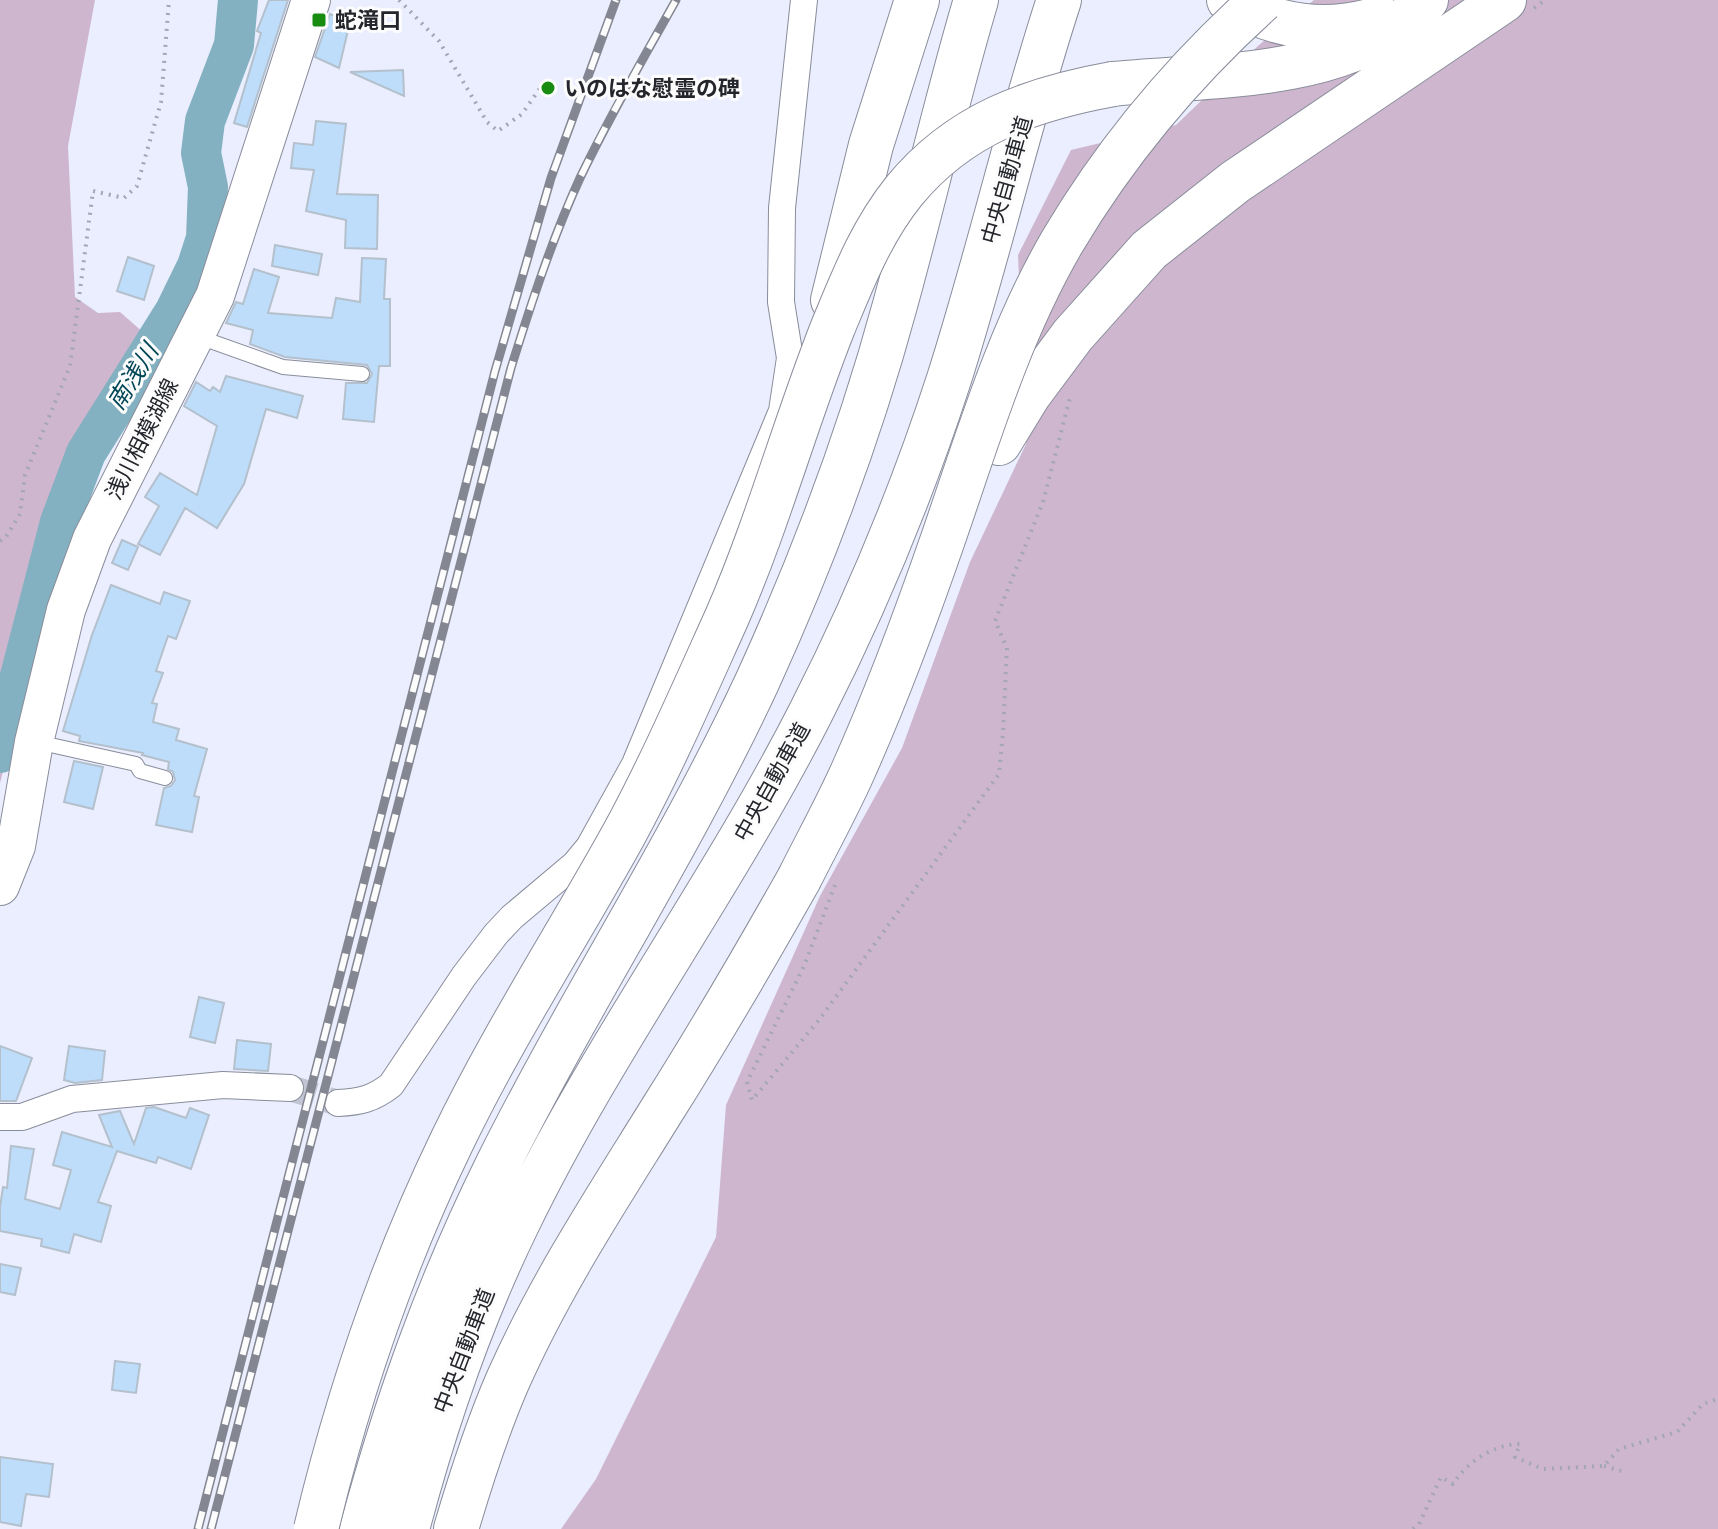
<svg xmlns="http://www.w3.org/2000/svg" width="1718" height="1529" viewBox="0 0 1718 1529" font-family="'Times New Roman','Noto Sans JP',serif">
  <rect width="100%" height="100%" fill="#eaeefe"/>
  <!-- green -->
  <path fill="#ceb6ce" d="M 0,0 L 95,0 L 68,146 L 75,297 L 98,313 L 120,312 L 144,333 L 95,411 L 0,783 Z
    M 1314,0 L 1718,0 L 1718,1529 L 561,1529 L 596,1479 L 716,1237 L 726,1105 L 820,896 L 902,748 L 970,562 L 1026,444 L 1018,255 L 1071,150 L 1176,125 L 1259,45 Z"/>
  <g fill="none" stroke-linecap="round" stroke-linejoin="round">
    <!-- river -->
    <path stroke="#84b1c1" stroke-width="40" d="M 0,753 L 60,522 L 86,453 L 175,311 L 197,266 L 206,238 L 208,187 L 201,153 L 205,121 L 234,45 L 238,0"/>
  </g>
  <!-- building -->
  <path fill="#bdddfb" stroke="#b4c0cc" stroke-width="2" d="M 269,0 L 288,0 L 247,127 L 234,123 L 261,33 L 257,31 Z
    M 330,14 L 350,22 L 339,68 L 315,57 Z
    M 403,70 L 404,96 L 350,72 Z
    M 316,121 L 346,124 L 337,194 L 378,195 L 377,249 L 345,248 L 346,220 L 306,211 L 314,170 L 291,168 L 294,143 L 313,145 Z
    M 275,245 L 322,254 L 318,275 L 272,266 Z
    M 128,257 L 154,266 L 144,300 L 117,291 Z
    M 362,258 L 386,259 L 384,299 L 390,299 L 390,366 L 379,366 L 374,422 L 343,419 L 346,383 L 367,383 L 372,374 L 367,365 L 285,357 L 250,344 L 253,330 L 226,323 L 236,302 L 243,304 L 254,269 L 279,277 L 268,313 L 332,318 L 336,298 L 360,302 Z
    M 226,376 L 303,396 L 297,418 L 266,409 L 244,484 L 217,528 L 185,508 L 160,555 L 138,544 L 159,506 L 145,497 L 160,473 L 197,495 L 217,426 L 184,406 L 196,382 L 210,391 L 213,387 L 220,392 Z
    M 122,540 L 138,547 L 128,570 L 112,563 Z
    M 111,585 L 160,604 L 164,592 L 190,601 L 176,639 L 168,636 L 156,671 L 163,673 L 152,703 L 157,704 L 153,722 L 179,729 L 176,740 L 207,749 L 194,796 L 199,797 L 192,832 L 156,825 L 164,788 L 171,786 L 175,780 L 173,772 L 168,769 L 169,762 L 142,755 L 143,753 L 79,741 L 80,736 L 63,731 L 92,635 Z
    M 74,761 L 103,767 L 93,809 L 64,802 Z
    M 199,997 L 224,1003 L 215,1043 L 190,1037 Z
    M 237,1040 L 271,1044 L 268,1071 L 234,1069 Z
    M 0,1046 L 32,1058 L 16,1101 L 0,1101 Z
    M 69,1046 L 105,1051 L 102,1080 L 75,1083 L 64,1080 Z
    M 154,1107 L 186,1118 L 190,1108 L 209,1115 L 191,1169 L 158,1157 L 156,1163 L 117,1151 L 98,1202 L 111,1206 L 101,1242 L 74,1234 L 69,1253 L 41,1246 L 42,1239 L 0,1231 L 0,1207 L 3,1187 L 7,1188 L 11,1146 L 34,1149 L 25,1199 L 60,1209 L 71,1170 L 53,1165 L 62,1132 L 112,1147 L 99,1115 L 120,1111 L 134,1144 L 146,1108 Z
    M 0,1264 L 21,1268 L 15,1295 L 0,1292 Z
    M 115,1361 L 140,1364 L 136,1393 L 112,1390 Z
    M 0,1457 L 53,1464 L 49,1497 L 26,1494 L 21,1526 L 0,1522 Z"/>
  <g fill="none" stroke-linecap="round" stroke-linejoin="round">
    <!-- street-tunnel -->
    <path stroke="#c2c6d4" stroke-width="26" stroke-dasharray="26 13" stroke-linecap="butt" d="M 290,1088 L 338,1103"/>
    <defs>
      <path id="lane" d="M 196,336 L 283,367 L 362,374
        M 37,742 L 136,764 L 140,771 L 165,778"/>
      <path id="street" d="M 338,1103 C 360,1102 373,1099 391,1085 L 464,976 L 496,934 L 512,917 L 575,864 L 589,847 L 635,764 L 782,411 L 790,358 L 781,302 L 782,208 L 804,0
        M 0,1117 L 22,1117 L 72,1099 L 223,1085 L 290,1088"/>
      <path id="secondary" d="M 0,886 L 16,846 L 34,742 L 66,610 L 92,539 L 215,296 L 311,0"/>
      <path id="highway" d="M 1229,0 C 1277,28 1327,35 1380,18
        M 1113,84 C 1203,75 1322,80 1399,25 C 1409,18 1417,8 1426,0
        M 833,300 L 871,145 L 917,0
        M 999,443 L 1029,394 L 1073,335 L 1149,250 L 1235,182 L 1504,0
        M 362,1529 C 397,1400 439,1283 498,1164 C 580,1000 681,846 758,680 C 813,559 860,434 895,305 C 923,204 946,101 976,0
        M 407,1529 C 435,1423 470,1320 518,1222 C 604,1045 722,887 811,712 C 865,606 912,493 949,379 C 989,254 1018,125 1059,0
        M 456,1529 C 471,1478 487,1428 508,1380 C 550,1285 608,1197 662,1110 C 710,1034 755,957 799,879"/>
    </defs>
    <!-- lane casing -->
    <use href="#lane" stroke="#898d9b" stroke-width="16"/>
    <!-- street casing -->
    <use href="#street" stroke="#898d9b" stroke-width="28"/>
    <!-- secondary casing -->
    <use href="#secondary" stroke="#898d9b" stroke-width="40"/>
    <!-- highway casing -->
    <use href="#highway" stroke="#898d9b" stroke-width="46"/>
    <!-- path -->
    <path stroke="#a3a6b3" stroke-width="4" stroke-dasharray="2 6" stroke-linecap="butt" d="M 399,0 L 439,41 L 487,122 L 498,131 L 522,114 L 543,84
      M 1534,8 L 1545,0
      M 0,541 L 6,537 L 20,514 L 25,475 L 70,366 L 93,191 L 124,198 L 137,186 L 161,102 L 169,0
      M 835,885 L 804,966 L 747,1082 L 752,1100 L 819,1020 L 999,774 L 1003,733 L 1007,648 L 995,621 L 1043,502 L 1071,394
      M 1604,1466 L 1621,1471
      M 1413,1529 L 1419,1524 L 1441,1477 L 1453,1484 C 1467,1462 1494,1444 1520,1444 L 1515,1457 L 1543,1469 L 1604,1466 L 1619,1449 L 1677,1432 L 1703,1404 L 1718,1399"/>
    <!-- lane -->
    <use href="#lane" stroke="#fff" stroke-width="14"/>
    <!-- street -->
    <use href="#street" stroke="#fff" stroke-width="26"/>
    <!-- secondary -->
    <use href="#secondary" stroke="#fff" stroke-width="38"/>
    <!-- highway -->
    <use href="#highway" stroke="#fff" stroke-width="44"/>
    <defs>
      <path id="rail" d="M 198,1529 L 495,371 L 551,178 L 616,0
        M 211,1529 L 511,368 C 531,304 552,239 580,178 C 609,117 643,59 676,0"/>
    </defs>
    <!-- rail casing -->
    <use href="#rail" stroke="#848792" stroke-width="9"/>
    <!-- rail -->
    <use href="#rail" stroke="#fcfcfc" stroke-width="6" stroke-dasharray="18" stroke-linecap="butt"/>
    <defs>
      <path id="highway-bridge" d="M 799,879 C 817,843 837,807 853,771 C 887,695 916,617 943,539 C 978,438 1008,335 1062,242 C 1116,151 1184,70 1262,0
        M 316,1529 C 348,1395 392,1265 452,1141 C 503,1035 567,937 624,834 C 662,764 694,690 727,617 C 768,523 795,423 833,327 C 853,279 871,232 904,191 C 959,124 1030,99 1113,84"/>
    </defs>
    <!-- highway-bridge casing -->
    <use href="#highway-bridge" stroke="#898d9b" stroke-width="46" stroke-linecap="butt"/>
    <!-- highway-bridge -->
    <use href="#highway-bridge" stroke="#fff" stroke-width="44"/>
  </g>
  <!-- markers -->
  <g fill="#188b11" stroke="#fcfcfc" stroke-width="3">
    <rect x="311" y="12" width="16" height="16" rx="4"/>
    <circle cx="548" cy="88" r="8"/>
  </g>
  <g text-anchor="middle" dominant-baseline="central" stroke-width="6" stroke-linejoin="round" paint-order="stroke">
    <!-- poi labels -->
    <g font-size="22" font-weight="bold" fill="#24262c" stroke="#fcfcfc" text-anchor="start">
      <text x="335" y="20">蛇滝口</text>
      <text x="564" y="88">いのはな慰霊の碑</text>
    </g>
    <!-- street labels -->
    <g font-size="22" fill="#24262c" stroke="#fcfcfc">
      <text transform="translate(1007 180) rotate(-74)">中央自動車道</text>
      <text transform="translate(142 439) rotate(-63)">浅川相模湖線</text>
      <text transform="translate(772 782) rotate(-61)">中央自動車道</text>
      <text transform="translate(464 1351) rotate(-69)">中央自動車道</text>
    </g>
    <!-- water labels -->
    <g font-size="24" font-style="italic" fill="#004657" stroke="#fcfcfc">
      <text transform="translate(133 377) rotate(-58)">南浅川</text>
    </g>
  </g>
</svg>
